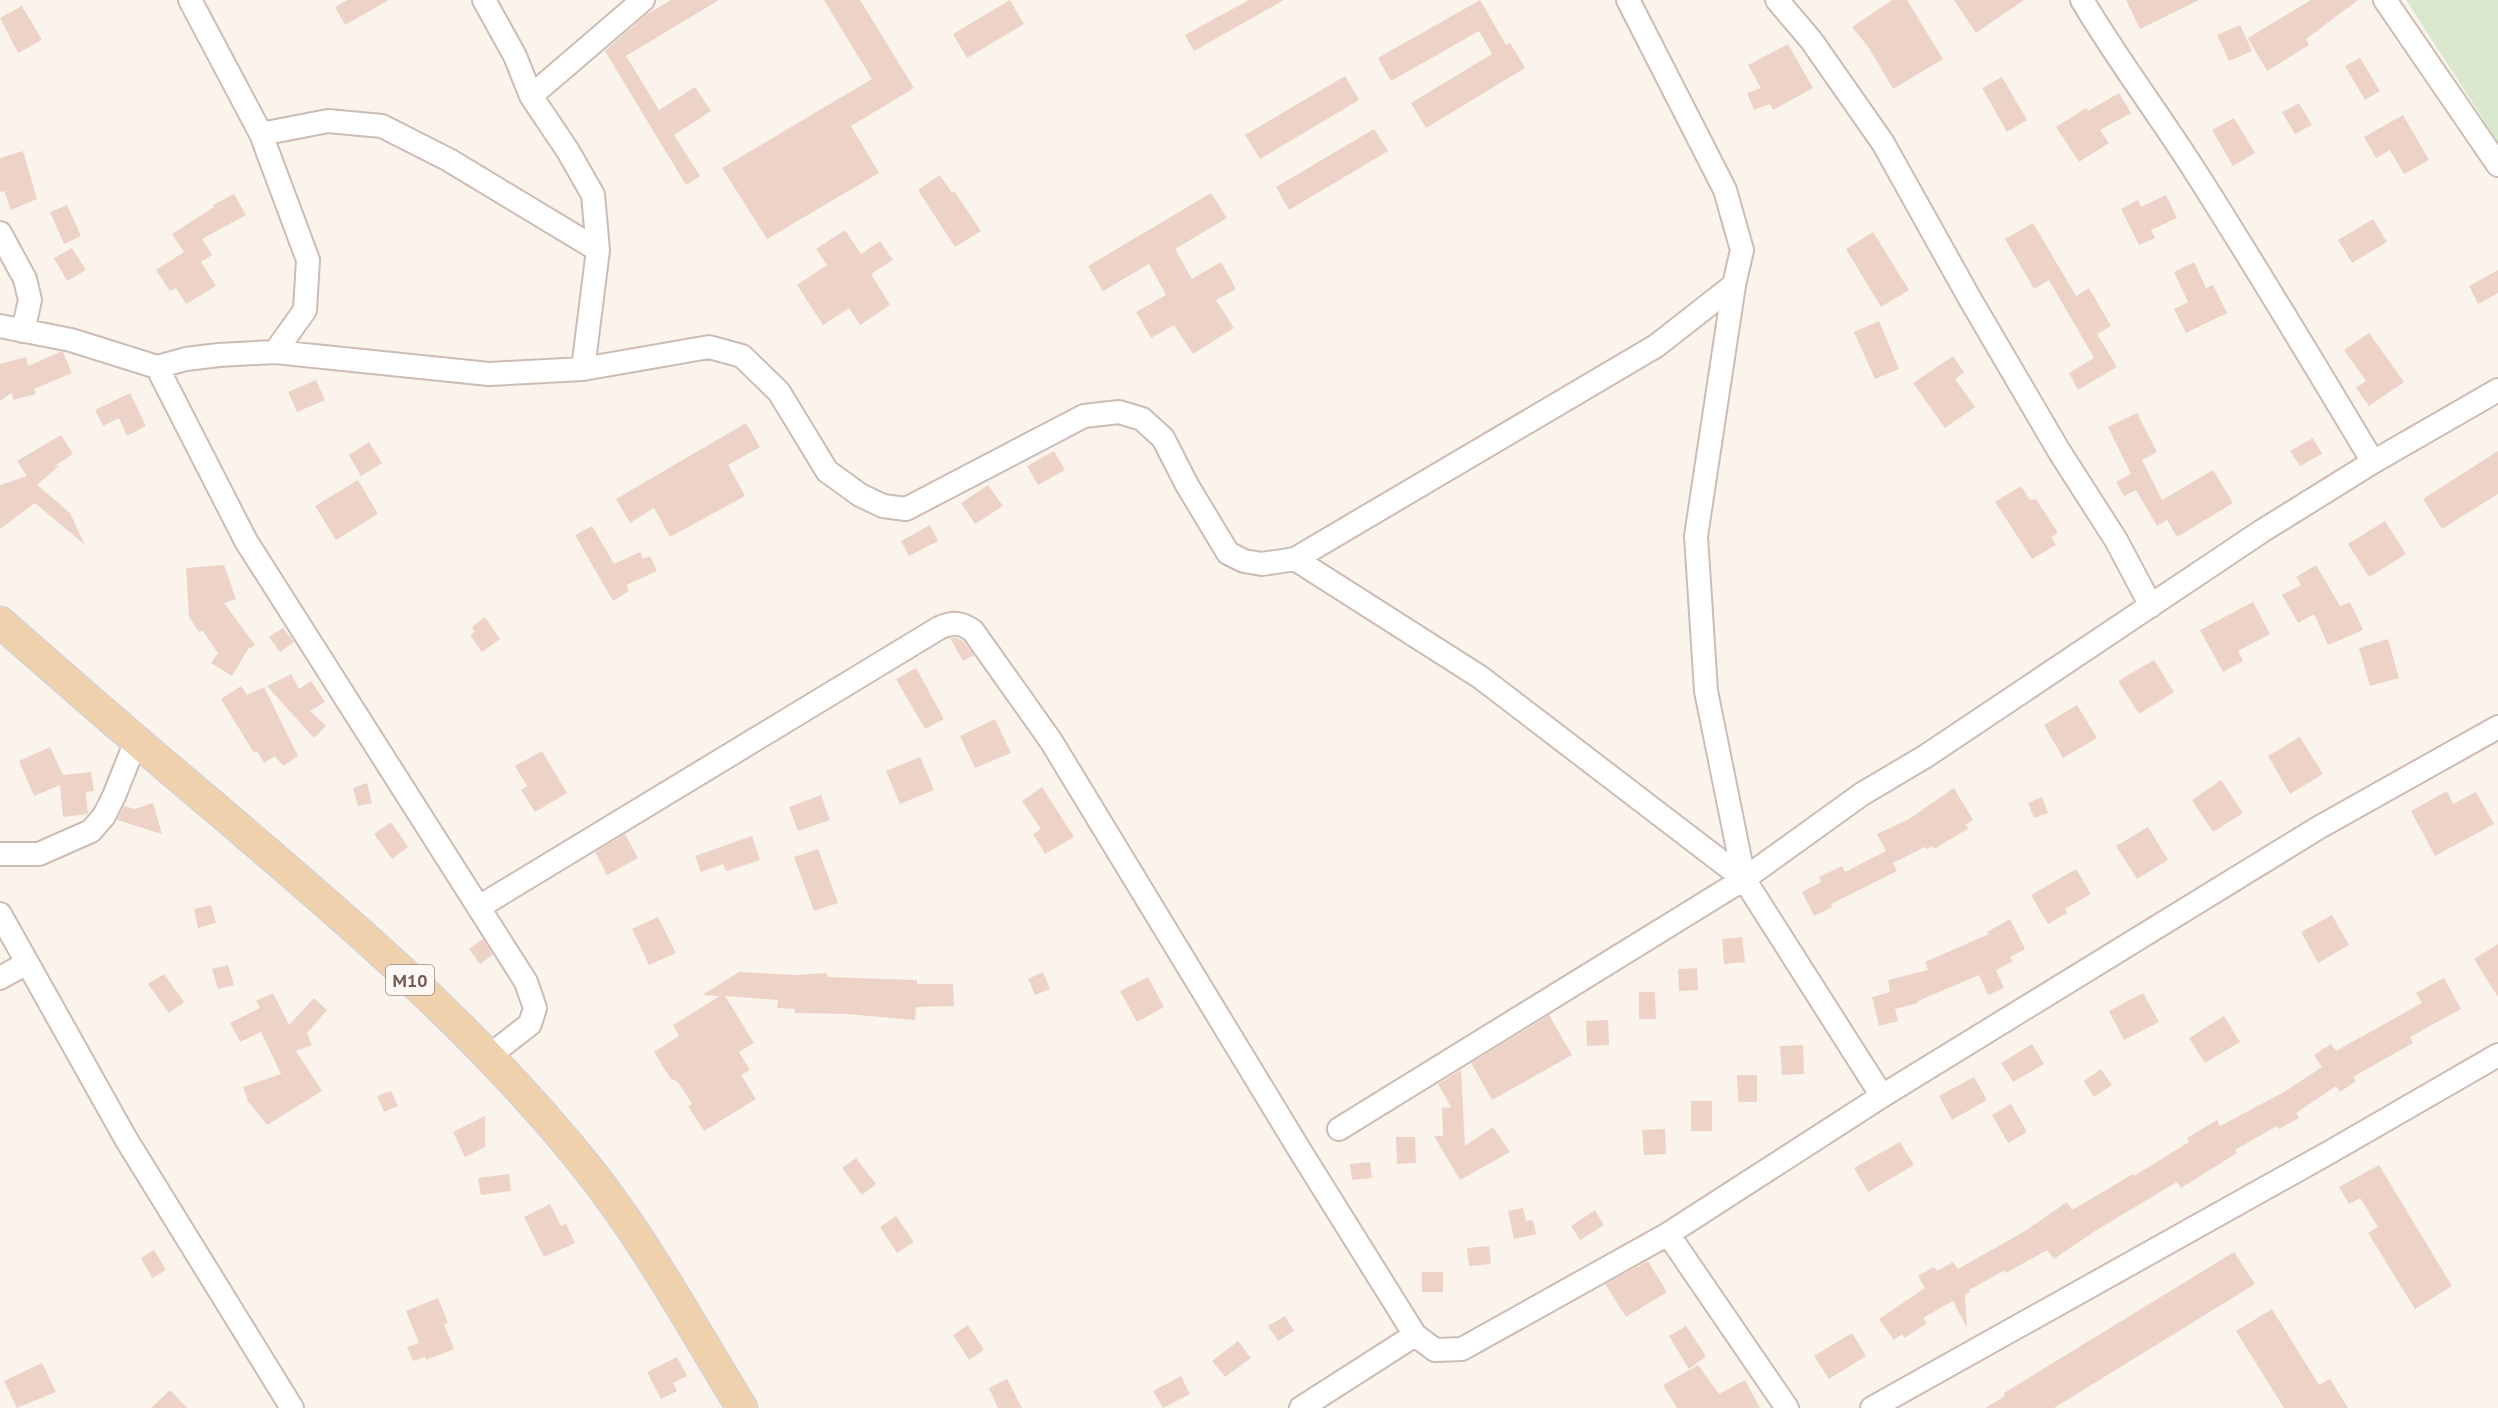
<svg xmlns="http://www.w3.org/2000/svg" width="2498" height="1408" viewBox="0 0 2498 1408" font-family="'PT Sans',sans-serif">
  <rect width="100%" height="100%" fill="#fbf4ec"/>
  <!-- green -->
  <path fill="#d9e7cc" d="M 2406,0 L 2498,0 L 2498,142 Z"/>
  <!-- building -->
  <path fill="#edd3c7" d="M 348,0 L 389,0 L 345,25 L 335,7 Z
    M 671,0 L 719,0 L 626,56 L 659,110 L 695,87 L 711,111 L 674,135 L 700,176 L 686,185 L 605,51 L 646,15 Z
    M 824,0 L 860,0 L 914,88 L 851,126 L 879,173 L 767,239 L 722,168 L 872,79 Z
    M 1010,0 L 1024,24 L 967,58 L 953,34 Z
    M 1249,0 L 1284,0 L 1194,51 L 1185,35 Z
    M 1480,0 L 1506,45 L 1510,43 L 1525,68 L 1426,128 L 1411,103 L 1492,54 L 1479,31 L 1391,81 L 1378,58 Z
    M 1892,0 L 1907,0 L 1943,59 L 1893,89 L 1869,48 L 1852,27 Z
    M 1954,0 L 2024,0 L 1976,33 Z
    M 2126,0 L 2199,0 L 2140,29 Z
    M 2311,0 L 2358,0 L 2306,39 L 2309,45 L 2267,71 L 2248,38 Z
    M 22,6 L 42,40 L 18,53 L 0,18 Z
    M 2240,25 L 2252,51 L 2229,61 L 2217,35 Z
    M 1788,44 L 1813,88 L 1773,110 L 1770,104 L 1754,110 L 1747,93 L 1761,88 L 1748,65 Z
    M 2360,58 L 2380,91 L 2365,100 L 2345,66 Z
    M 1345,76 L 1359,100 L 1260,159 L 1245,135 Z
    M 2002,77 L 2027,120 L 2007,132 L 1982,88 Z
    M 2119,93 L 2131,113 L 2100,130 L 2109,143 L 2079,162 L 2056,127 L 2086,108 L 2088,111 Z
    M 2299,103 L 2312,125 L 2295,134 L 2282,112 Z
    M 2403,115 L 2429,160 L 2404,174 L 2390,150 L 2376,158 L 2364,137 Z
    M 2234,118 L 2255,153 L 2233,166 L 2212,130 Z
    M 1374,129 L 1388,151 L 1289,210 L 1276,187 Z
    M 23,151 L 37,199 L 11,210 L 4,191 L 0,192 L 0,158 Z
    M 940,175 L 952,193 L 954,191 L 981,231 L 955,247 L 918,190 Z
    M 1211,193 L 1227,218 L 1175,249 L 1192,279 L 1221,262 L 1236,289 L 1216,300 L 1234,328 L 1193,354 L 1174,325 L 1151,338 L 1136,312 L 1166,295 L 1149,264 L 1103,291 L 1088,266 Z
    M 234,194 L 246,215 L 202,239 L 212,255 L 201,262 L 216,286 L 186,304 L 176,288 L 170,291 L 156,270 L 184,252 L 172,234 L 214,207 L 213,205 Z
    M 2166,195 L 2177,218 L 2151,230 L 2155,238 L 2139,245 L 2121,209 L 2138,200 L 2141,207 Z
    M 67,205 L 81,236 L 64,244 L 50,212 Z
    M 2373,219 L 2387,242 L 2352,263 L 2338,240 Z
    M 2033,223 L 2076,296 L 2089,288 L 2111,326 L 2097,334 L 2117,367 L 2078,390 L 2069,373 L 2094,358 L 2049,280 L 2034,289 L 2005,239 Z
    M 845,230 L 861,254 L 880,241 L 893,260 L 871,274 L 890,305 L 860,325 L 849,308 L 823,325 L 797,285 L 827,265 L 816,249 Z
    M 1873,232 L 1909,290 L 1881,307 L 1846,249 Z
    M 72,248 L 86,270 L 67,281 L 54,258 Z
    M 2194,262 L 2206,288 L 2213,285 L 2227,313 L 2186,333 L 2174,309 L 2188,302 L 2174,272 Z
    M 2498,270 L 2498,293 L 2478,304 L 2469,286 Z
    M 1879,321 L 1899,369 L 1875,379 L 1854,332 Z
    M 2369,333 L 2404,382 L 2369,406 L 2356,388 L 2366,381 L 2344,350 Z
    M 60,352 L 63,352 L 72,373 L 34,389 L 36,394 L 13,400 L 12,393 L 0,401 L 0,364 L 26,357 L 28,366 Z
    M 1953,356 L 1964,372 L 1955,379 L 1975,407 L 1945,428 L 1913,383 Z
    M 316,380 L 325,400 L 297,412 L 288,392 Z
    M 130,393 L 146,426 L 127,436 L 119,418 L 103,426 L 95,410 Z
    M 2137,413 L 2157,452 L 2142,460 L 2162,500 L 2213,470 L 2233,503 L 2177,537 L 2167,520 L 2157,526 L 2136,490 L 2124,496 L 2116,482 L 2131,474 L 2108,427 Z
    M 746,423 L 760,447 L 728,465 L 745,496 L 670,537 L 654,508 L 630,523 L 616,499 Z
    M 61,435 L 73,454 L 53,467 L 60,465 L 37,485 L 70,513 L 85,545 L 35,503 L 0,529 L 0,485 L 27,476 L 17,461 Z
    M 2313,438 L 2322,454 L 2300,466 L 2290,451 Z
    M 369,442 L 382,463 L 361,476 L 349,455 Z
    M 1054,451 L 1065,470 L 1038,485 L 1027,466 Z
    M 2498,451 L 2498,494 L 2442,529 L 2423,499 Z
    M 358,480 L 378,514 L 336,540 L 315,506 Z
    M 988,485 L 1003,506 L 975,524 L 961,503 Z
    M 2021,486 L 2030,500 L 2036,499 L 2058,533 L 2051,537 L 2056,545 L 2032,559 L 1995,502 Z
    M 2385,521 L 2406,554 L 2369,577 L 2348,544 Z
    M 930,525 L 938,541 L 909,556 L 901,541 Z
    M 592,526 L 614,564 L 640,552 L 643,559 L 650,556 L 657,571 L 626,585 L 629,591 L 613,601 L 575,535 Z
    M 224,565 L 236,599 L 224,603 L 255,645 L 248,649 L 232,676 L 211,663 L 218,653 L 202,630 L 199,632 L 189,617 L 186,568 Z
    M 2316,565 L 2340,606 L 2350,602 L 2363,630 L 2328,645 L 2314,614 L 2298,623 L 2282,595 L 2301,585 L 2296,577 Z
    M 2253,602 L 2270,634 L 2238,651 L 2243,661 L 2223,672 L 2200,630 Z
    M 485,617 L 500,639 L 482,652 L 470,635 L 475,632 L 472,627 Z
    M 283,628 L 294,642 L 280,652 L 269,637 Z
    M 950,638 L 957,638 L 963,641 L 974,655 L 963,661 Z
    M 2388,639 L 2399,678 L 2370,686 L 2359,648 Z
    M 2154,660 L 2174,692 L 2139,714 L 2118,681 Z
    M 916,668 L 944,719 L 925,729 L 896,679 Z
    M 291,674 L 299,689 L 311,681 L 325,702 L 310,711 L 326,726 L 314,738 L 267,686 Z
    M 241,686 L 247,695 L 264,687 L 298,756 L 283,766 L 275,756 L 264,763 L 257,751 L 254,753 L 221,699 Z
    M 2077,705 L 2097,738 L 2063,758 L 2044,725 Z
    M 995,719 L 1011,753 L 975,768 L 960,736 Z
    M 2300,737 L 2323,774 L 2290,794 L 2268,756 Z
    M 50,747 L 63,775 L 91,772 L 94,791 L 86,792 L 88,814 L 63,817 L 60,785 L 34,796 L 19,761 Z
    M 542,751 L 567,793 L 535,812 L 521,790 L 527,786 L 515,766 Z
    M 920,757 L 934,790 L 900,804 L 886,771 Z
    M 2221,780 L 2243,813 L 2213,832 L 2192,800 Z
    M 367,783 L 372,803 L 358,806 L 353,788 Z
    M 1042,787 L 1074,837 L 1045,854 L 1033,834 L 1041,829 L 1022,801 Z
    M 1954,788 L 1973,820 L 1965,825 L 1969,828 L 1934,849 L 1932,846 L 1927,849 L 1925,847 L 1893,863 L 1897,871 L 1831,904 L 1833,907 L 1814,916 L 1802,892 L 1821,882 L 1819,877 L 1842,866 L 1845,872 L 1886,851 L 1877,834 L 1909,819 Z
    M 2447,791 L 2453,804 L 2476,792 L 2494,824 L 2435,856 L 2411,811 Z
    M 821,795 L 830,820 L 798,831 L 789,807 Z
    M 2042,797 L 2048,813 L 2034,818 L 2028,803 Z
    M 153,803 L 162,834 L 117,820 L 124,806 L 135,809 Z
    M 391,822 L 408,847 L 392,859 L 374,834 Z
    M 2148,827 L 2168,860 L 2137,879 L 2116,846 Z
    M 625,834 L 638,858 L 607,875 L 595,852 Z
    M 752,836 L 760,860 L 726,871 L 723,864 L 701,872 L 695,856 Z
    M 818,849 L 838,903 L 814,911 L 794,857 Z
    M 2076,869 L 2091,894 L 2065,909 L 2067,913 L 2048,924 L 2031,895 Z
    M 211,905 L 216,923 L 198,928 L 194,909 Z
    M 2332,915 L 2349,945 L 2318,963 L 2301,932 Z
    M 658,917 L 676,953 L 649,965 L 632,929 Z
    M 2010,919 L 2025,949 L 2010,957 L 2013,961 L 1996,970 L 2004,988 L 1988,995 L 1979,975 L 1918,1001 L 1918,1003 L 1895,1009 L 1898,1021 L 1879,1026 L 1872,997 L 1890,992 L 1888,980 L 1928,970 L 1925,962 L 1989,934 L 1987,932 Z
    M 1742,937 L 1745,962 L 1724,964 L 1722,939 Z
    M 483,939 L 493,955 L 480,964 L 469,949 Z
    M 2498,944 L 2498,997 L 2474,959 Z
    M 228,965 L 234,985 L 218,989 L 212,969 Z
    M 1697,968 L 1698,990 L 1679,991 L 1678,969 Z
    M 739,972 L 795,975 L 827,973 L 827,977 L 917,980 L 917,984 L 953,984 L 954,1006 L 916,1007 L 915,1020 L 847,1014 L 795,1013 L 795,1009 L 777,1008 L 778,1000 L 725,996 L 754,1043 L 739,1052 L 750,1070 L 741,1075 L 756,1099 L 704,1131 L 688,1106 L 692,1104 L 678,1082 L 670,1078 L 654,1052 L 679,1036 L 673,1025 L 720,996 L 702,995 Z
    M 1043,972 L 1050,989 L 1035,995 L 1028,979 Z
    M 164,974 L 184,1002 L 169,1013 L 148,984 Z
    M 1148,977 L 1164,1007 L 1137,1022 L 1120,991 Z
    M 2444,978 L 2461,1009 L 2410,1037 L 2413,1043 L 2353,1077 L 2356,1081 L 2340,1092 L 2336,1086 L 2296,1113 L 2299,1118 L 2279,1129 L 2277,1126 L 2235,1150 L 2237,1153 L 2181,1188 L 2177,1182 L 2095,1231 L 2054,1259 L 2047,1250 L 2006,1273 L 2005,1270 L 1969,1290 L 1970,1292 L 1965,1295 L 1967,1328 L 1953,1301 L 1923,1318 L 1927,1323 L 1905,1338 L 1902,1334 L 1894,1340 L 1879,1319 L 1925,1288 L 1918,1276 L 1934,1267 L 1937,1271 L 1953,1262 L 1958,1269 L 2025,1231 L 2067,1202 L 2072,1210 L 2133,1174 L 2134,1176 L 2189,1142 L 2187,1138 L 2217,1120 L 2220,1126 L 2284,1092 L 2322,1067 L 2314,1055 L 2331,1044 L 2336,1051 L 2422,1003 L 2416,993 Z
    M 1639,992 L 1655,992 L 1656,1019 L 1639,1019 Z
    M 273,993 L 289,1025 L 314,998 L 327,1010 L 307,1033 L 312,1045 L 296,1051 L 322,1091 L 267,1125 L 248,1101 L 243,1087 L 281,1074 L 261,1032 L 240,1042 L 230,1023 L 260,1008 L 256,1001 Z
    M 2143,993 L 2159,1022 L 2124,1040 L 2109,1011 Z
    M 1549,1015 L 1572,1055 L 1492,1100 L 1471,1063 Z
    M 2224,1016 L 2240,1042 L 2205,1063 L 2189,1038 Z
    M 1608,1020 L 1609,1045 L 1587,1046 L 1586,1021 Z
    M 2032,1044 L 2044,1064 L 2013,1082 L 2001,1063 Z
    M 1803,1045 L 1804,1074 L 1782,1075 L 1780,1046 Z
    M 2101,1069 L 2112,1085 L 2094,1097 L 2084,1081 Z
    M 1461,1070 L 1465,1146 L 1493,1127 L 1510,1152 L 1460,1180 L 1434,1136 L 1443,1136 L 1442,1108 L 1451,1107 L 1438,1084 Z
    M 1737,1075 L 1757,1075 L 1757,1102 L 1738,1102 Z
    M 1974,1077 L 1987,1100 L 1952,1120 L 1939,1096 Z
    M 391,1091 L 398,1106 L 384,1112 L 377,1096 Z
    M 1691,1101 L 1712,1101 L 1712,1131 L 1691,1131 Z
    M 2011,1104 L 2027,1132 L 2008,1143 L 1992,1115 Z
    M 485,1116 L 485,1147 L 465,1157 L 453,1132 Z
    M 1665,1129 L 1666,1154 L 1644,1155 L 1642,1130 Z
    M 1396,1137 L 1415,1137 L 1416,1163 L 1397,1164 Z
    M 1900,1142 L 1914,1165 L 1868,1192 L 1854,1168 Z
    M 856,1158 L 876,1184 L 862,1195 L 842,1168 Z
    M 1370,1162 L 1372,1178 L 1352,1180 L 1350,1164 Z
    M 2379,1165 L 2452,1286 L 2415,1309 L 2368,1233 L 2378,1227 L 2360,1198 L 2349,1204 L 2339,1187 Z
    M 509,1174 L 511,1191 L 481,1195 L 478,1178 Z
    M 550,1204 L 561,1226 L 566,1224 L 575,1243 L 544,1257 L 524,1217 Z
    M 1523,1208 L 1526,1221 L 1533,1220 L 1536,1234 L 1514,1239 L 1508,1211 Z
    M 1595,1210 L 1604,1225 L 1580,1240 L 1571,1226 Z
    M 896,1216 L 914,1242 L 897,1253 L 880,1227 Z
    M 1489,1246 L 1491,1264 L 1469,1266 L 1467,1248 Z
    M 154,1250 L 166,1270 L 152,1278 L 141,1258 Z
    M 2234,1252 L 2255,1284 L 2054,1408 L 1985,1408 L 2005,1396 L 2004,1393 Z
    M 1648,1261 L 1667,1292 L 1626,1317 L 1605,1284 Z
    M 1422,1272 L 1443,1272 L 1443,1292 L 1422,1292 Z
    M 438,1298 L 448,1323 L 444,1324 L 454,1349 L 426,1360 L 425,1357 L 413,1361 L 407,1347 L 419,1343 L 406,1311 Z
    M 2272,1309 L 2319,1385 L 2330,1379 L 2348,1408 L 2284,1408 L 2236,1331 Z
    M 1285,1316 L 1294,1331 L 1278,1341 L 1268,1326 Z
    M 968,1325 L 984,1350 L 969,1360 L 953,1335 Z
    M 1686,1326 L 1706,1356 L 1689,1369 L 1669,1336 Z
    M 1852,1333 L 1866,1356 L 1829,1379 L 1814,1356 Z
    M 1238,1341 L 1251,1358 L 1225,1377 L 1212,1361 Z
    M 677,1357 L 687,1376 L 673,1383 L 677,1391 L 661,1399 L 647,1372 Z
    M 42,1363 L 56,1392 L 17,1408 L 4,1381 Z
    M 1698,1365 L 1719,1394 L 1745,1380 L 1760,1408 L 1677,1408 L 1663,1385 Z
    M 1181,1376 L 1190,1394 L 1163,1408 L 1153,1391 Z
    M 1007,1379 L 1022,1408 L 998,1408 L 989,1388 Z
    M 170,1390 L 187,1408 L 151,1408 Z"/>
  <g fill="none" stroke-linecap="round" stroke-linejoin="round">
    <defs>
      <path id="minor" d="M 190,0 L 261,134 L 308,260 L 305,310 L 275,352
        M 484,0 L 515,56 L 531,96 L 568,151 L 593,195 L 598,250 L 583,369
        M 1777,0 L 1811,40 L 1883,143 L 1970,299 L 2059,451 L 2116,540 L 2151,606
        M 2082,0 C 2117,59 2158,113 2195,171 C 2256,267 2315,365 2373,462
        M 2385,0 L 2498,165
        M 531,96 L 643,0
        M 261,134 L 328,121 L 382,126 L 449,160 L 598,250
        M 0,233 L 25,279 L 30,300 L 23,331
        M 1734,285 L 1696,536 L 1706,691 L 1744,879
        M 0,326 L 71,340 L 157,367 L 186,359 L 219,355 L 275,352 L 489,374 L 583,369 L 709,347 L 742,356 L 779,392 L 827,471 L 860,495 L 883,506 L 906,509 L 1084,416 L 1119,412 L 1142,419 L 1163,438 L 1187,485 L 1228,553 L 1244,561 L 1262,564 L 1295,559 L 1656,346 L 1734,285 L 1742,250 L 1725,190 L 1628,0
        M 157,367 L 246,541 L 526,982 L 535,1008 L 530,1024 L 489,1056
        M 1295,559 L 1480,677 L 1744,879 L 1882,1096
        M 0,854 L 39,854 L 91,831 L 104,816 L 114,796 L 136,741
        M 479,907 L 939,628 C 953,622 961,622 973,631 L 1051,741 L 1299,1149 L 1415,1335 L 1435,1350 L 1462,1349 L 1668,1234 L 1882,1096 L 2318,828 L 2498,727
        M 0,914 L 126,1139 L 292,1408
        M 0,978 L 27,963
        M 1339,1129 L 1744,879 L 1862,794 L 1926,756 L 2262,531 L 2373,462 L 2498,390
        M 1668,1234 L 1787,1408
        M 1301,1408 L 1415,1335
        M 1872,1408 L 2330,1152 L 2498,1055"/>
      <path id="major" d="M 0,622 C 62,676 123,730 186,783 C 325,901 466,1018 581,1160 C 643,1236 691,1325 742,1408"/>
    </defs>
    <!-- minor casing -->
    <use href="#minor" stroke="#ccbcb3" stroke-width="26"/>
    <!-- major casing -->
    <use href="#major" stroke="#d8d1cf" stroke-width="33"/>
    <!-- minor -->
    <use href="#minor" stroke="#fff" stroke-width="22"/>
    <!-- major -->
    <use href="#major" stroke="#f0d1ae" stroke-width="30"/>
  </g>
  <g text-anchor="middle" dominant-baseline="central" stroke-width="4.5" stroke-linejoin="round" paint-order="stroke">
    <!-- shield labels -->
    <rect fill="#fdf8f3" stroke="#9c8982" stroke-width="1.5" x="386" y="965" width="48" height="30" rx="4.5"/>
    <g font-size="18" font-weight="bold" fill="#735a52">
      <text x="410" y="980">M10</text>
    </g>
  </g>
</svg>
